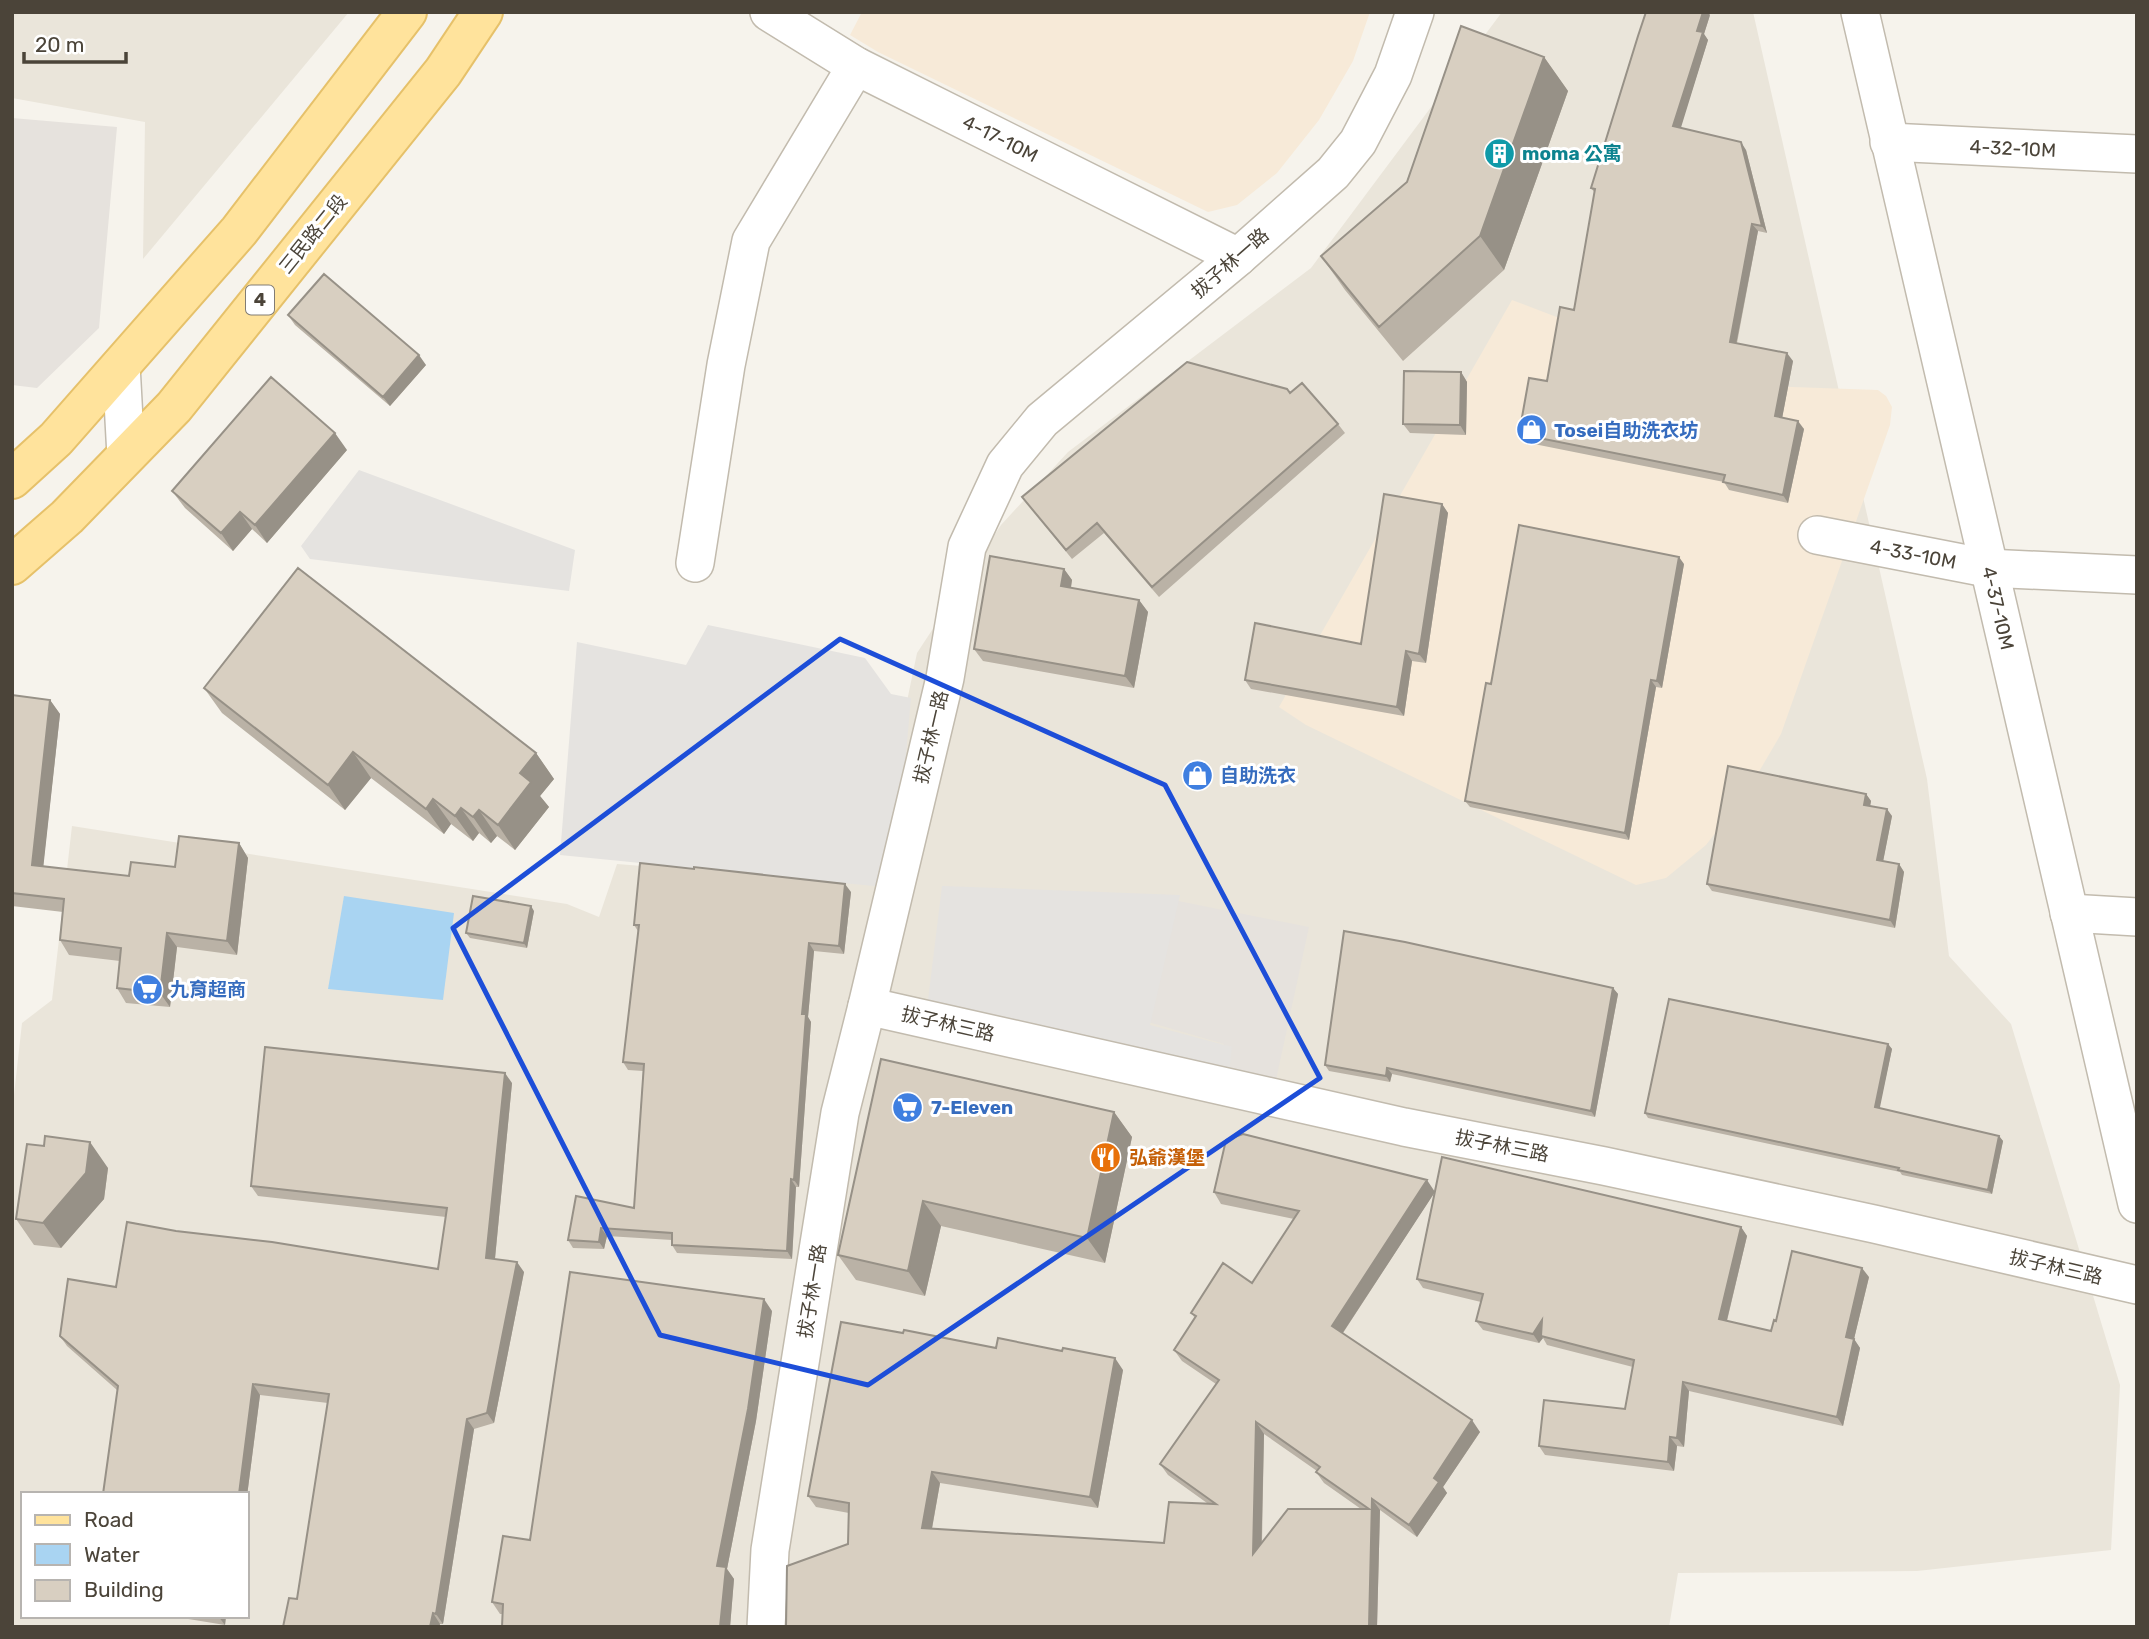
<svg xmlns="http://www.w3.org/2000/svg" width="2149" height="1639" viewBox="0 0 2149 1639" font-family="Rubik,'Noto Sans TC',sans-serif">
  <rect width="100%" height="100%" fill="#f6f3ec"/>
  <!-- residential -->
  <path fill="#eae5da" fill-rule="evenodd" d="M 12,12 L 349,12 L 143,259 L 145,122 L 12,98 Z
    M 1502,12 L 1753,12 L 1927,779 L 1949,956 L 2011,1024 L 2120,1385 L 2111,1550 L 1917,1571 L 1678,1573 L 1669,1627 L 12,1627 L 12,1113 L 22,1023 L 52,1000 L 72,826 L 567,904 L 599,917 L 617,864 L 869,884 L 917,653 L 1001,525 L 1068,452 L 1311,268 ZM 23,1494 L 247,1494 L 247,1616 L 23,1616 Z"/>
  <!-- commercial -->
  <path fill="#f7ead8" d="M 862,12 L 1370,12 L 1353,61 L 1319,120 L 1277,173 L 1237,205 L 1208,212 L 878,52 L 850,35 Z
    M 1512,300 L 1734,385 L 1878,390 L 1886,396 L 1892,407 L 1890,425 L 1781,734 L 1747,792 L 1706,845 L 1666,878 L 1636,885 L 1306,725 L 1279,707 Z"/>
  <!-- industrial -->
  <path fill="#e6e2dd" d="M 12,118 L 117,127 L 99,328 L 37,388 L 12,385 Z
    M 1178,901 L 1309,927 L 1276,1080 L 1217,1083 L 1224,1044 L 1145,1021 Z"/>
  <!-- parking -->
  <path fill="#e5e3e0" d="M 359,470 L 575,550 L 569,591 L 310,559 L 301,546 Z
    M 708,625 L 865,658 L 891,694 L 911,698 L 894,888 L 560,855 L 577,642 L 686,665 Z
    M 942,886 L 1180,895 L 1150,1025 L 1232,1047 L 1228,1082 L 924,1033 Z"/>
  <!-- water -->
  <path fill="#a9d4f2" d="M 344,896 L 454,913 L 443,1000 L 328,989 Z"/>
  <g fill="none" stroke-linecap="round" stroke-linejoin="round">
    <defs>
      <g id="street">
        <path id="s1" d="M 769,12 L 856,66 L 1238,257"/>
        <path id="s2" d="M 1860,12 L 2137,1204"/>
        <path id="s3" d="M 1889,142 L 2137,154"/>
        <path d="M 121,365 L 126,456"/>
        <path id="s4" d="M 1817,535 L 1987,568 L 2137,575"/>
        <path d="M 695,563 L 726,365 L 751,241 L 856,66"/>
        <path d="M 2069,913 L 2137,917"/>
        <path d="M 867,1006 L 1404,1127 L 1604,1166 L 1874,1224 L 2137,1285"/>
        <path d="M 766,1627 L 770,1550 L 840,1113 L 867,1006 L 945,678 L 967,547 L 1005,465 L 1042,420 L 1238,257 L 1333,173 L 1358,142 L 1393,75 L 1415,12"/>
      </g>
      <path id="primary" d="M 12,479 L 56,439 L 239,231 L 407,12
        M 12,565 L 67,517 L 174,407 L 443,72 L 483,12"/>
    </defs>
    <!-- street casing -->
    <use href="#street" stroke="#c2bbae" stroke-width="40"/>
    <!-- primary casing -->
    <use href="#primary" stroke="#e6c16a" stroke-width="42"/>
    <!-- street -->
    <use href="#street" stroke="#fff" stroke-width="37"/>
    <!-- primary -->
    <use href="#primary" stroke="#ffe39c" stroke-width="38"/>
  </g>
  <!-- wall -->
  <path fill="#bab2a6" fill-rule="evenodd" d="M 1710,15 L 1704,34 L 1708,40 L 1680,128 L 1746,150 L 1767,233 L 1758,231 L 1737,343 L 1793,361 L 1782,418 L 1804,429 L 1788,503 L 1729,490 L 1724,482 L 1524,442 L 1519,434 L 1547,381 L 1574,310 L 1595,193 L 1591,188 Z
    M 1544,57 L 1568,91 L 1504,270 L 1403,361 L 1345,290 L 1321,256 L 1407,182 Z
    M 288,315 L 426,365 L 390,406 L 295,325 Z
    M 1461,372 L 1467,382 L 1466,435 L 1410,433 L 1403,424 Z
    M 1290,393 L 1338,424 L 1345,433 L 1159,597 L 1104,533 L 1072,559 L 1022,497 Z
    M 347,450 L 267,543 L 252,529 L 233,551 L 185,508 L 172,491 Z
    M 1442,504 L 1448,513 L 1426,663 L 1412,661 L 1404,716 L 1251,689 L 1245,680 L 1361,644 Z
    M 1684,564 L 1662,688 L 1656,687 L 1629,840 L 1470,807 L 1465,801 L 1491,684 Z
    M 1064,569 L 1072,580 L 1071,588 L 1139,600 L 1148,612 L 1134,688 L 983,661 L 974,649 Z
    M 204,688 L 536,753 L 554,779 L 540,796 L 549,807 L 515,850 L 497,836 L 491,843 L 479,833 L 473,841 L 451,824 L 444,834 L 371,778 L 345,810 L 222,713 Z
    M 12,695 L 50,700 L 60,714 L 43,866 L 129,876 L 175,867 L 239,843 L 248,858 L 237,955 L 177,947 L 170,1007 L 126,1003 L 117,988 L 120,961 L 69,955 L 60,940 L 63,912 L 12,906 Z
    M 1866,794 L 1871,801 L 1870,806 L 1892,816 L 1883,861 L 1899,864 L 1904,872 L 1895,928 L 1712,891 L 1707,884 Z
    M 851,892 L 844,954 L 814,951 L 808,1017 L 811,1022 L 799,1187 L 796,1187 L 792,1259 L 677,1253 L 672,1245 L 672,1240 L 607,1236 L 604,1249 L 573,1248 L 568,1240 L 634,1208 L 643,1071 L 628,1070 L 623,1062 L 638,931 L 634,925 Z
    M 534,911 L 527,948 L 470,938 L 466,933 Z
    M 1613,988 L 1618,994 L 1595,1117 L 1392,1074 L 1390,1082 L 1329,1071 L 1325,1065 Z
    M 1888,1044 L 1892,1049 L 1879,1108 L 1999,1136 L 2003,1141 L 1992,1194 L 1902,1175 L 1900,1172 L 1648,1118 L 1645,1113 Z
    M 881,1059 L 1114,1112 L 1132,1137 L 1105,1263 L 941,1226 L 925,1296 L 856,1280 L 838,1255 Z
    M 512,1083 L 495,1259 L 524,1272 L 494,1423 L 474,1429 L 443,1624 L 440,1624 L 439,1627 L 283,1627 L 297,1599 L 328,1403 L 260,1395 L 247,1496 L 247,1494 L 117,1390 L 67,1346 L 60,1336 L 116,1287 L 176,1231 L 438,1269 L 446,1217 L 258,1196 L 251,1186 Z
    M 44,1146 L 108,1168 L 104,1199 L 61,1248 L 34,1245 L 16,1219 Z
    M 1435,1191 L 1741,1227 L 1747,1236 L 1727,1321 L 1771,1331 L 1776,1321 L 1869,1277 L 1854,1339 L 1860,1348 L 1843,1426 L 1689,1391 L 1684,1447 L 1677,1446 L 1674,1471 L 1545,1455 L 1539,1446 L 1625,1409 L 1633,1367 L 1547,1345 L 1543,1338 L 1539,1343 L 1483,1330 L 1476,1321 L 1481,1302 L 1423,1288 L 1417,1279 L 1434,1193 L 1343,1333 L 1480,1432 L 1443,1487 L 1447,1493 L 1417,1537 L 1380,1510 L 1377,1627 L 786,1627 L 848,1544 L 849,1513 L 816,1507 L 808,1496 L 903,1333 L 1123,1370 L 1098,1508 L 940,1483 L 932,1529 L 1164,1543 L 1207,1503 L 1168,1475 L 1160,1464 L 1216,1384 L 1182,1361 L 1174,1350 L 1195,1318 L 1191,1313 L 1252,1283 L 1294,1219 L 1221,1204 L 1214,1192 ZM 1264,1434 L 1317,1471 L 1316,1472 L 1324,1483 L 1361,1509 L 1262,1543 Z
    M 772,1311 L 756,1421 L 727,1569 L 734,1579 L 730,1627 L 502,1627 L 503,1614 L 500,1614 L 492,1602 L 530,1540 Z
    M 170,1616 L 226,1616 L 225,1625 Z"/>
  <!-- shaded-wall -->
  <path fill="#979187" d="M 1703,12 L 1708,12 L 1710,15 L 1704,34 L 1708,40 L 1679,134 L 1673,126 L 1697,31 Z
    M 1544,57 L 1568,91 L 1504,270 L 1480,236 Z
    M 1741,142 L 1746,150 L 1767,233 L 1762,226 Z
    M 1752,224 L 1758,231 L 1735,350 L 1730,342 Z
    M 1787,353 L 1793,361 L 1781,424 L 1775,416 Z
    M 419,355 L 426,365 L 390,406 L 383,397 Z
    M 1461,372 L 1467,382 L 1466,435 L 1460,425 Z
    M 1798,421 L 1804,429 L 1788,503 L 1783,495 Z
    M 335,433 L 347,450 L 267,543 L 255,525 Z
    M 1442,504 L 1448,513 L 1426,663 L 1419,654 Z
    M 240,512 L 252,529 L 233,551 L 221,533 Z
    M 1679,557 L 1684,564 L 1662,688 L 1657,681 Z
    M 1064,569 L 1072,580 L 1069,598 L 1061,586 Z
    M 1139,600 L 1148,612 L 1134,688 L 1125,676 Z
    M 1406,651 L 1412,661 L 1404,716 L 1397,707 Z
    M 1651,680 L 1656,687 L 1629,840 L 1625,833 Z
    M 50,700 L 60,714 L 42,879 L 32,865 Z
    M 353,752 L 371,778 L 345,810 L 328,785 Z
    M 536,753 L 554,779 L 540,796 L 549,807 L 515,850 L 498,825 L 520,773 Z
    M 1866,794 L 1871,801 L 1869,812 L 1864,805 Z
    M 433,799 L 451,824 L 444,834 L 426,809 Z
    M 461,808 L 479,833 L 473,841 L 455,816 Z
    M 1887,809 L 1892,816 L 1882,867 L 1877,860 Z
    M 479,810 L 497,836 L 491,843 L 473,817 Z
    M 239,843 L 248,858 L 237,955 L 227,941 Z
    M 1899,864 L 1904,872 L 1895,928 L 1890,920 Z
    M 845,884 L 851,892 L 844,954 L 839,946 Z
    M 531,906 L 534,911 L 527,948 L 524,943 Z
    M 167,933 L 177,947 L 170,1007 L 160,993 Z
    M 809,943 L 814,951 L 808,1017 L 811,1022 L 799,1187 L 794,1180 L 802,1014 Z
    M 1613,988 L 1618,994 L 1595,1117 L 1591,1111 Z
    M 1888,1044 L 1892,1049 L 1879,1112 L 1875,1107 Z
    M 1387,1068 L 1392,1074 L 1390,1082 L 1386,1076 Z
    M 505,1073 L 512,1083 L 494,1268 L 486,1258 Z
    M 1114,1112 L 1132,1137 L 1105,1263 L 1087,1238 Z
    M 1999,1136 L 2003,1141 L 1992,1194 L 1988,1190 Z
    M 90,1142 L 108,1168 L 104,1199 L 61,1248 L 43,1223 Z
    M 791,1179 L 796,1187 L 792,1259 L 787,1251 Z
    M 1427,1180 L 1435,1192 L 1340,1337 L 1332,1326 Z
    M 923,1201 L 941,1226 L 925,1296 L 908,1271 Z
    M 1741,1227 L 1747,1236 L 1725,1328 L 1719,1319 Z
    M 601,1228 L 607,1236 L 604,1249 L 599,1242 Z
    M 517,1262 L 524,1272 L 494,1423 L 487,1413 Z
    M 1862,1268 L 1869,1277 L 1854,1339 L 1860,1348 L 1843,1426 L 1837,1417 L 1846,1337 Z
    M 764,1299 L 772,1311 L 756,1421 L 727,1569 L 734,1579 L 730,1627 L 720,1627 L 717,1566 Z
    M 1542,1320 L 1541,1336 L 1543,1338 L 1539,1343 L 1533,1334 Z
    M 1115,1358 L 1123,1370 L 1098,1508 L 1090,1497 Z
    M 1683,1382 L 1689,1391 L 1684,1447 L 1677,1438 Z
    M 253,1384 L 260,1395 L 247,1496 L 247,1494 L 239,1494 Z
    M 467,1419 L 474,1429 L 443,1624 L 436,1614 Z
    M 1472,1420 L 1480,1432 L 1443,1487 L 1447,1493 L 1417,1537 L 1409,1525 L 1434,1478 Z
    M 1256,1422 L 1264,1434 L 1261,1565 L 1253,1554 Z
    M 1670,1437 L 1677,1446 L 1674,1471 L 1668,1462 Z
    M 932,1472 L 940,1483 L 930,1539 L 922,1528 Z
    M 1372,1499 L 1380,1510 L 1377,1627 L 1369,1627 Z
    M 433,1613 L 440,1624 L 439,1627 L 430,1627 Z
    M 218,1616 L 226,1616 L 225,1625 Z"/>
  <!-- building -->
  <path fill="#d8cfc1" stroke="#979187" stroke-width="2" fill-rule="evenodd" d="M 1646,12 L 1703,12 L 1697,31 L 1703,32 L 1673,126 L 1741,142 L 1762,226 L 1752,224 L 1730,342 L 1787,353 L 1775,416 L 1798,421 L 1783,495 L 1723,482 L 1725,475 L 1519,434 L 1529,378 L 1547,381 L 1560,307 L 1574,310 L 1595,189 L 1591,188 L 1638,36 Z
    M 1461,26 L 1544,57 L 1480,236 L 1379,327 L 1321,256 L 1407,182 Z
    M 324,274 L 419,355 L 383,397 L 288,315 Z
    M 1187,362 L 1287,389 L 1290,393 L 1302,383 L 1338,424 L 1152,587 L 1097,523 L 1066,550 L 1022,497 Z
    M 1404,371 L 1461,372 L 1460,425 L 1403,424 Z
    M 271,377 L 335,433 L 255,525 L 240,512 L 221,533 L 172,491 Z
    M 1384,494 L 1442,504 L 1419,654 L 1406,651 L 1397,707 L 1245,680 L 1255,623 L 1361,644 Z
    M 1519,525 L 1679,557 L 1657,681 L 1651,680 L 1625,833 L 1465,801 L 1486,683 L 1491,684 Z
    M 990,556 L 1064,569 L 1061,586 L 1139,600 L 1125,676 L 974,649 Z
    M 298,568 L 536,753 L 520,773 L 531,782 L 498,825 L 479,810 L 473,817 L 461,808 L 455,816 L 433,799 L 426,809 L 353,752 L 328,785 L 204,688 Z
    M 12,695 L 50,700 L 32,865 L 129,876 L 131,862 L 175,867 L 179,836 L 239,843 L 227,941 L 167,933 L 160,993 L 117,988 L 121,948 L 60,940 L 64,899 L 12,893 Z
    M 1728,766 L 1866,794 L 1864,805 L 1887,809 L 1877,860 L 1899,864 L 1890,920 L 1707,884 Z
    M 640,863 L 694,869 L 694,867 L 845,884 L 839,946 L 809,943 L 802,1014 L 806,1014 L 794,1180 L 791,1179 L 787,1251 L 672,1245 L 672,1233 L 601,1228 L 599,1242 L 568,1240 L 576,1196 L 634,1208 L 644,1064 L 623,1062 L 639,925 L 634,925 Z
    M 473,896 L 531,906 L 524,943 L 466,933 Z
    M 1344,931 L 1405,942 L 1613,988 L 1591,1111 L 1387,1068 L 1386,1076 L 1325,1065 Z
    M 1669,999 L 1888,1044 L 1875,1107 L 1999,1136 L 1988,1190 L 1898,1170 L 1899,1168 L 1645,1113 Z
    M 265,1047 L 505,1073 L 486,1258 L 517,1262 L 487,1413 L 467,1419 L 436,1614 L 433,1613 L 430,1627 L 283,1627 L 289,1598 L 297,1599 L 329,1394 L 253,1384 L 239,1494 L 103,1494 L 118,1386 L 60,1336 L 68,1279 L 116,1287 L 127,1222 L 176,1231 L 272,1242 L 438,1269 L 447,1208 L 251,1186 Z
    M 881,1059 L 1114,1112 L 1087,1238 L 923,1201 L 908,1271 L 838,1255 Z
    M 1243,1134 L 1427,1180 L 1332,1326 L 1472,1420 L 1434,1478 L 1439,1482 L 1409,1525 L 1372,1499 L 1369,1627 L 786,1627 L 787,1566 L 848,1544 L 849,1503 L 808,1496 L 841,1322 L 903,1333 L 904,1330 L 996,1348 L 998,1338 L 1062,1351 L 1063,1348 L 1115,1358 L 1090,1497 L 932,1472 L 922,1528 L 1164,1543 L 1169,1502 L 1216,1504 L 1160,1464 L 1219,1380 L 1174,1350 L 1196,1316 L 1191,1313 L 1223,1263 L 1252,1283 L 1299,1211 L 1214,1192 L 1226,1140 ZM 1256,1422 L 1320,1467 L 1316,1472 L 1369,1509 L 1288,1509 L 1253,1554 Z
    M 45,1136 L 90,1142 L 86,1173 L 43,1223 L 16,1219 L 27,1144 L 44,1146 Z
    M 1442,1157 L 1741,1227 L 1719,1319 L 1771,1331 L 1774,1320 L 1776,1321 L 1792,1251 L 1862,1268 L 1846,1337 L 1854,1339 L 1837,1417 L 1683,1382 L 1677,1438 L 1670,1437 L 1668,1462 L 1539,1446 L 1544,1400 L 1625,1409 L 1634,1360 L 1541,1336 L 1542,1320 L 1533,1334 L 1476,1321 L 1483,1294 L 1417,1279 Z
    M 570,1272 L 764,1299 L 748,1409 L 717,1566 L 726,1567 L 720,1627 L 502,1627 L 503,1604 L 492,1602 L 503,1536 L 530,1540 Z"/>
  <!-- marked area -->
  <path fill="none" stroke="#1d4ed8" stroke-width="5" stroke-linejoin="round" d="M 840,639 L 1165,785 L 1320,1078 L 868,1385 L 660,1335 L 453,928 Z"/>
  <!-- icons -->
  <defs>
    <symbol id="building-disc" viewBox="-11 -11 22 22"><circle r="9.5" fill="#0f9aa8" stroke="#fff"/><path d="M-4-6H4V6H1V3H-1V6H-4ZM-2.5-4.3h1.7v1.8h-1.7ZM.8-4.3h1.7v1.8H.8ZM-2.5-1h1.7V.8h-1.7ZM.8-1h1.7V.8H.8Z" fill="#fff"/></symbol>
    <symbol id="shop-disc" viewBox="-11 -11 22 22"><circle r="9.5" fill="#3f7fe0" stroke="#fff"/><path d="M-5-2.5h2.3a2.7 3.5 0 0 1 5.4 0H5L5.5 6h-11ZM-1.5-2.5h3a1.5 2.3 0 0 0-3 0Z" fill="#fff"/></symbol>
    <symbol id="supermarket-disc" viewBox="-11 -11 22 22"><circle r="9.5" fill="#3f7fe0" stroke="#fff"/><path d="M-6-5.5h2.5l.6 2H6L4.5 2H-2.5L-4.4-4H-6ZM-1.5 3.2a1.3 1.3 0 1 0 .1 0ZM3 3.2a1.3 1.3 0 1 0 .1 0Z" fill="#fff"/></symbol>
    <symbol id="restaurant-disc" viewBox="-11 -11 22 22"><circle r="9.5" fill="#e8710a" stroke="#fff"/><path d="M-5-6h1v4h1v-4h1v4h1v-4h1v5L-1.5 .5V6h-2V.5L-5-1ZM5-6V6H3V1.5H1.5Q1.5-4 5-6Z" fill="#fff"/></symbol>
  </defs>
  <g fill-rule="evenodd">
    <use href="#building-disc" x="1482" y="136" width="35" height="35"/>
    <use href="#shop-disc" x="1514" y="412" width="35" height="35"/>
    <use href="#shop-disc" x="1180" y="758" width="35" height="35"/>
    <use href="#supermarket-disc" x="130" y="972" width="35" height="35"/>
    <use href="#supermarket-disc" x="890" y="1090" width="35" height="35"/>
    <use href="#restaurant-disc" x="1088" y="1140" width="35" height="35"/>
  </g>
  <g text-anchor="middle" dominant-baseline="central" stroke-width="6" stroke-linejoin="round" paint-order="stroke">
    <!-- shield labels -->
    <rect fill="#fff" stroke="#817c74" stroke-width="2" x="246" y="285.5" width="28" height="29" rx="5"/>
    <g font-size="18" font-weight="bold" fill="#4b4439">
      <text x="260" y="300">4</text>
    </g>
    <!-- street labels -->
    <g font-size="19" fill="#4b4439" stroke="#fff">
      <text stroke="none"><textPath href="#s1" startOffset="264">4-17-10M</textPath></text>
      <text stroke="none"><textPath href="#s3" startOffset="124">4-32-10M</textPath></text>
      <text transform="translate(313 234) rotate(-51)">三民路二段</text>
      <text transform="translate(1230 263) rotate(-41)">拔子林一路</text>
      <text stroke="none"><textPath href="#s4" startOffset="98">4-33-10M</textPath></text>
      <text stroke="none"><textPath href="#s2" startOffset="612">4-37-10M</textPath></text>
      <text transform="translate(931 737) rotate(-77)">拔子林一路</text>
      <text transform="translate(948 1024) rotate(13)">拔子林三路</text>
      <text transform="translate(1502 1146) rotate(11)">拔子林三路</text>
      <text transform="translate(2056 1267) rotate(13)">拔子林三路</text>
      <text transform="translate(812 1291) rotate(-81)">拔子林一路</text>
    </g>
    <!-- culture labels -->
    <g font-size="19" font-weight="bold" fill="#0d838f" stroke="#fff" text-anchor="start">
      <text x="1522" y="153">moma 公寓</text>
    </g>
    <!-- shop labels -->
    <g font-size="19" font-weight="bold" fill="#366cbe" stroke="#fff" text-anchor="start">
      <text x="1554" y="430">Tosei自助洗衣坊</text>
      <text x="1220" y="775">自助洗衣</text>
      <text x="170" y="989">九育超商</text>
      <text x="931" y="1107">7-Eleven</text>
    </g>
    <!-- food labels -->
    <g font-size="19" font-weight="bold" fill="#c56008" stroke="#fff" text-anchor="start">
      <text x="1129" y="1157">弘爺漢堡</text>
    </g>
  </g>
  <!-- border -->
  <rect width="2149" height="1639" fill="none" stroke="#4b4439" stroke-width="28"/>
  <!-- legend -->
  <rect x="21" y="1492" width="228" height="126" fill="#ffffff" stroke="#b7b4b0" stroke-width="2"/>
  <rect x="35" y="1515" width="35" height="10" fill="#ffe39c" stroke="#b7b4b0" stroke-width="2"/>
  <text x="84" y="1527" font-size="21" fill="#4b4439">Road</text>
  <rect x="35" y="1544" width="35" height="21" fill="#a9d4f2" stroke="#b7b4b0" stroke-width="2"/>
  <text x="84" y="1562" font-size="21" fill="#4b4439">Water</text>
  <rect x="35" y="1580" width="35" height="21" fill="#d8cfc1" stroke="#b7b4b0" stroke-width="2"/>
  <text x="84" y="1597" font-size="21" fill="#4b4439">Building</text>
  <!-- scale -->
  <path d="M24 52v10h102v-10" fill="none" stroke="#4b4439" stroke-width="3.5"/>
  <text x="35" y="52" font-size="21" fill="#4b4439" stroke="#ffffff" stroke-width="5" paint-order="stroke">20 m</text>
</svg>
